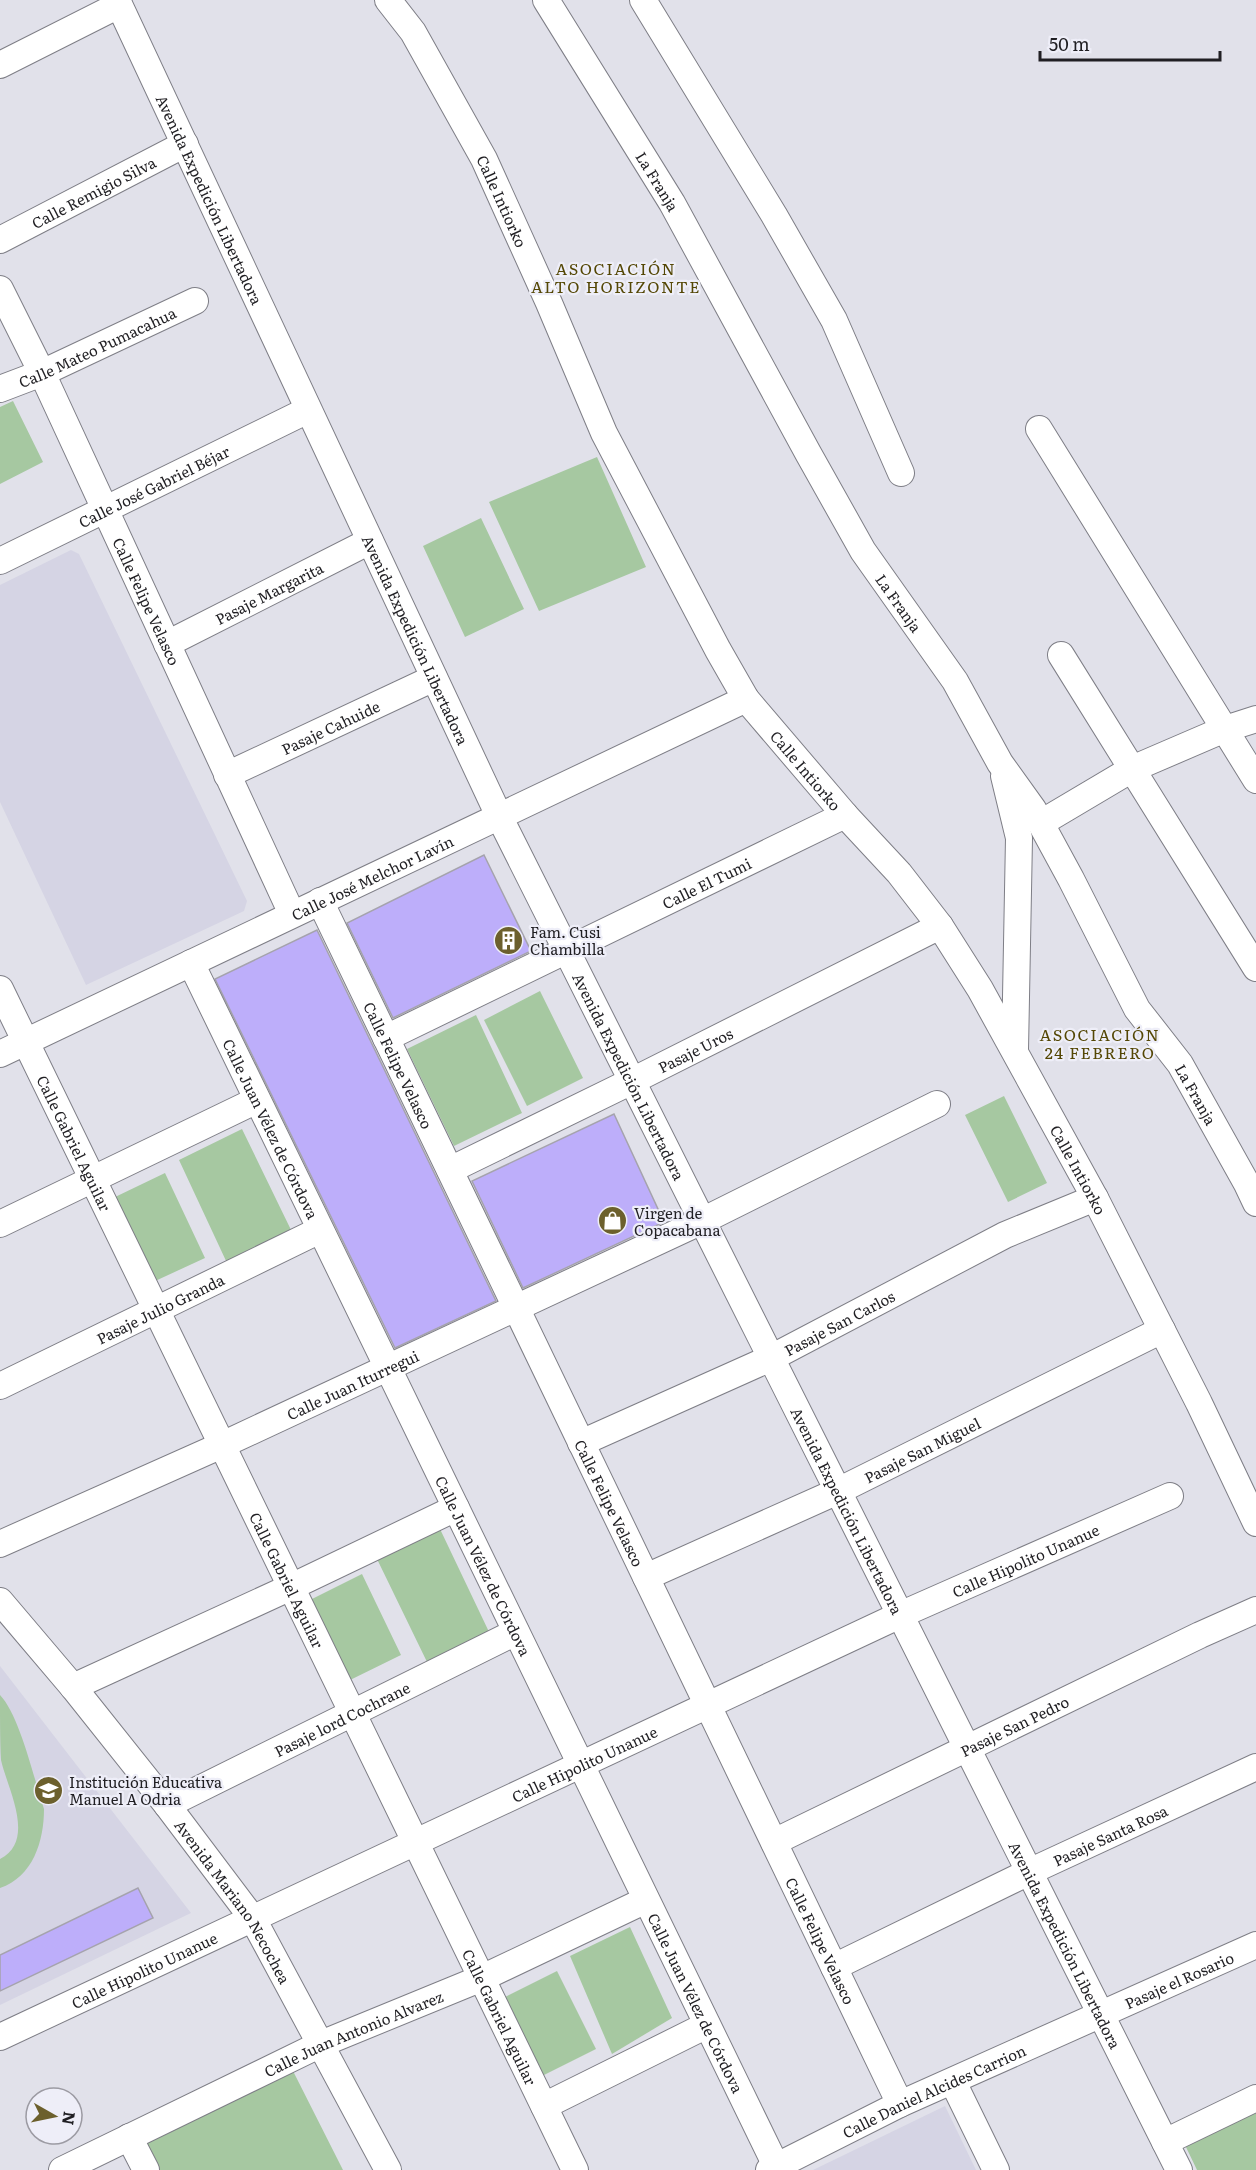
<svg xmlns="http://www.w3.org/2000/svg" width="1256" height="2170" viewBox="0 0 1256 2170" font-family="Literata,serif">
  <rect width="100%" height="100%" fill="#e1e1ea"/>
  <!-- built -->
  <path fill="#d5d4e4" d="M 71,550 L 79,554 L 247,901 L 244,911 L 86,985 L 0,802 L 0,585 Z
    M 0,1666 L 191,1913 L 0,2005 Z
    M 945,2106 L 976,2170 L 813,2170 Z"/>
  <!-- green -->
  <path fill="#a6c8a1" d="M 13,401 L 43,462 L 0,484 L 0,407 Z
    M 597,457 L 646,567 L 539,611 L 489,502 Z
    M 481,518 L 524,609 L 465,637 L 423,546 Z
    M 540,991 L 583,1078 L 527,1106 L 484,1020 Z
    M 476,1015 L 522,1113 L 454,1146 L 407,1049 Z
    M 1004,1096 L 1047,1183 L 1008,1202 L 965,1115 Z
    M 242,1129 L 292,1232 L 227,1263 L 179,1160 Z
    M 165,1173 L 205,1258 L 153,1282 L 113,1198 Z
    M 440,1529 L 490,1634 L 428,1664 L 377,1559 Z
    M 362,1574 L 401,1655 L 346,1682 L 308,1601 Z
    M 0,1695 C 20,1716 34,1779 44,1809 C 44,1841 33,1877 0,1888 L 0,1859 C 37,1840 7,1788 1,1760 C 0,1742 0,1714 0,1695 Z
    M 630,1927 L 672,2018 L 612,2054 L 570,1956 Z
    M 557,1971 L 596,2049 L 542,2076 L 503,1998 Z
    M 293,2071 L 343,2170 L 160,2170 L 146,2142 Z
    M 1256,2110 L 1256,2170 L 1197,2170 L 1185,2145 Z"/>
  <!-- building -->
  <path fill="#bdaefa" stroke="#a5a3ac" stroke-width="1.5" d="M 484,855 L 531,951 L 393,1018 L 347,923 Z
    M 317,930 L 496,1301 L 395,1348 L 215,979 Z
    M 614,1114 L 664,1222 L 523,1288 L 472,1181 Z
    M 138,1888 L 153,1918 L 0,1991 L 0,1955 Z"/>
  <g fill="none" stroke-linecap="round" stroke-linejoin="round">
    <defs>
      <g id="minor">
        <path id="s1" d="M 117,0 L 499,816 L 1179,2170"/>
        <path id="s2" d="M 388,0 L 413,32 L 484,159 L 549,303 L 604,433 L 718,650 L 746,699 L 845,815 L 899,873 L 940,926 L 980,989 L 1095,1198 L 1199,1403 L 1256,1523"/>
        <path id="s3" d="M 546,0 L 672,203 L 808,453 L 863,551 L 955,681 L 1000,763 L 1033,809 L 1071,879 L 1137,1009 L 1180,1064 L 1247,1184 L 1256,1203"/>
        <path d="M 643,0 L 774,215 L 834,320 L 901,473"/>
        <path d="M 0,65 L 119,5"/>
        <path id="s4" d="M 0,240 L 185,144"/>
        <path id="s5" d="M 0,289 L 42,373 L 292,914"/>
        <path id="s6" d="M 0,389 L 42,373 L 195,301"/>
        <path d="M 1039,429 L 1256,780"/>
        <path id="s7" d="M 0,561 L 308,410"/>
        <path id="s8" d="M 167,644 L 370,541"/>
        <path d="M 1061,655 L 1256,968"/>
        <path id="s9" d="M 227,775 L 434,678"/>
        <path d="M 1004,776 L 1019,838 L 1015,1050"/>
        <path d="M 1041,823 L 1132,769 L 1225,729 L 1256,719"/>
        <path id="s10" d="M 320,901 L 900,2104"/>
        <path id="s11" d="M 191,963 L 778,2170"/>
        <path id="s12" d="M 0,989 L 575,2170"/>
        <path id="s13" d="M 386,1038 L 845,815"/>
        <path id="s14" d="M 0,1054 L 746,699"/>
        <path id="s15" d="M 450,1170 L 632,1081 L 940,926"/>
        <path d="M 0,1224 L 257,1100"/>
        <path id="s16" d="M 0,1386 L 320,1230"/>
        <path id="s17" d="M 581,1443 L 771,1358 L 1005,1235 L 1095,1198"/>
        <path id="s18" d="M 0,1544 L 222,1445 L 702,1221 L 937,1104"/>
        <path id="s19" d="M 646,1577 L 838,1491 L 1162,1330"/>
        <path id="s20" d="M 0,1601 L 73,1687 L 167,1805 L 253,1919 L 388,2170"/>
        <path d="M 73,1687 L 291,1587 L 456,1508"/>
        <path id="s21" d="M 167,1805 L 516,1632"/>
        <path id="s22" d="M 774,1842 L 1200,1635 L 1256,1610"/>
        <path id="s23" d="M 834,1967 L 1029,1872 L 1256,1767"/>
        <path id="s24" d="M 0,2037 L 900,1615 L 1170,1496"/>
        <path d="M 953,2082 L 996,2170"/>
        <path d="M 544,2106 L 707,2025"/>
        <path d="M 129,2137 L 146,2170"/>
        <path d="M 1165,2142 L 1256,2098"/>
        <path id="s25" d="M 62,2170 L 321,2044 L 482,1978 L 646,1900"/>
        <path id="s26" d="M 769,2170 L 900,2104 L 1256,1945"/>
      </g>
    </defs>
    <!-- minor casing -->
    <use href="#minor" stroke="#7e7e86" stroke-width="28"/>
    <!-- minor -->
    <use href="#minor" stroke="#fff" stroke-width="26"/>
  </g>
  <!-- icons -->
  <defs>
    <symbol id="building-disc" viewBox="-11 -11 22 22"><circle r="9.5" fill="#6c602d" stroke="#eeeef8"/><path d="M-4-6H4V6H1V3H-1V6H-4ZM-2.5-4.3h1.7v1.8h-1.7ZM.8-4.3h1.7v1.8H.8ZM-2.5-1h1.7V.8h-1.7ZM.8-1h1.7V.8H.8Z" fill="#fff"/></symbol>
    <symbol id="shop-disc" viewBox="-11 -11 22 22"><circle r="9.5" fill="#6c602d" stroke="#eeeef8"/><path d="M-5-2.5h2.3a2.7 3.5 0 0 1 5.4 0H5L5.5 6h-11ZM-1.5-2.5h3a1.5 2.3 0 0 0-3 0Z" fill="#fff"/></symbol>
    <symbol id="school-disc" viewBox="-11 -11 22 22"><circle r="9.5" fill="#6c602d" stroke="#eeeef8"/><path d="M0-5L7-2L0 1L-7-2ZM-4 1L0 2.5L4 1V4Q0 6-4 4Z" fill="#fff"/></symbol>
  </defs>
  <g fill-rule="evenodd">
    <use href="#building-disc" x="492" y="924" width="33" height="33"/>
    <use href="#shop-disc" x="596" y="1204" width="33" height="33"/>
    <use href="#school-disc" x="32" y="1774" width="33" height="33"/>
  </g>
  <g text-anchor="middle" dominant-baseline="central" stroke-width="4.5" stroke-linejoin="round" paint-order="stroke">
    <!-- street labels -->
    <g font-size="15" fill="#201f23" stroke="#eeeef8">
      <text stroke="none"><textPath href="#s3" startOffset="213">La Franja</textPath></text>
      <text stroke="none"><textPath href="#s4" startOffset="105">Calle Remigio Silva</textPath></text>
      <text stroke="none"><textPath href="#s1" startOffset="220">Avenida Expedición Libertadora</textPath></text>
      <text stroke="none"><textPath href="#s2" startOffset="232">Calle Intiorko</textPath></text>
      <text stroke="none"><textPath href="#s6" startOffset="106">Calle Mateo Pumacahua</textPath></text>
      <text stroke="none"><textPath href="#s7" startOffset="171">Calle José Gabriel Béjar</textPath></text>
      <text stroke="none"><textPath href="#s8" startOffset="114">Pasaje Margarita</textPath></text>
      <text stroke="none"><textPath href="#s5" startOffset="345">Calle Felipe Velasco</textPath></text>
      <text stroke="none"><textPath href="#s3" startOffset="699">La Franja</textPath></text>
      <text stroke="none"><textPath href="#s1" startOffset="706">Avenida Expedición Libertadora</textPath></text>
      <text stroke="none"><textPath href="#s9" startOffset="114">Pasaje Cahuide</textPath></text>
      <text stroke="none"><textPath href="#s2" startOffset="880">Calle Intiorko</textPath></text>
      <text stroke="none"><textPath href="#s14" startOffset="412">Calle José Melchor Lavín</textPath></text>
      <text stroke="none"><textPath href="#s13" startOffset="356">Calle El Tumi</textPath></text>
      <text stroke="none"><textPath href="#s15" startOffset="273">Pasaje Uros</textPath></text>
      <text stroke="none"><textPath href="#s10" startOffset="182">Calle Felipe Velasco</textPath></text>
      <text stroke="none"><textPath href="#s1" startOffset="1192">Avenida Expedición Libertadora</textPath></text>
      <text stroke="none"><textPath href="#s3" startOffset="1275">La Franja</textPath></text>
      <text stroke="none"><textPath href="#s11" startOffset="184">Calle Juan Vélez de Córdova</textPath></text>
      <text stroke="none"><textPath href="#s12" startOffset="171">Calle Gabriel Aguilar</textPath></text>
      <text stroke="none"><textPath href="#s2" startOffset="1366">Calle Intiorko</textPath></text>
      <text stroke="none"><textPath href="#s16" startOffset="178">Pasaje Julio Granda</textPath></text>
      <text stroke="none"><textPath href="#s17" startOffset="285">Pasaje San Carlos</textPath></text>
      <text stroke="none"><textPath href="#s18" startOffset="387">Calle Juan Iturregui</textPath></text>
      <text stroke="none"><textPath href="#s19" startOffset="304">Pasaje San Miguel</textPath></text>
      <text stroke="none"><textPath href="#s10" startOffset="668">Calle Felipe Velasco</textPath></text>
      <text stroke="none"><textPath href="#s1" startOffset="1678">Avenida Expedición Libertadora</textPath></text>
      <text stroke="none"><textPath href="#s24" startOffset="1131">Calle Hipolito Unanue</textPath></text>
      <text stroke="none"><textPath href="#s11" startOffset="670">Calle Juan Vélez de Córdova</textPath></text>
      <text stroke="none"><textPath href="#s12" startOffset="657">Calle Gabriel Aguilar</textPath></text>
      <text stroke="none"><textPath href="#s21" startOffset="195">Pasaje lord Cochrane</textPath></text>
      <text stroke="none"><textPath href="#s22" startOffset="267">Pasaje San Pedro</textPath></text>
      <text stroke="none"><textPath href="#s24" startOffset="645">Calle Hipolito Unanue</textPath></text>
      <text stroke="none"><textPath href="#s23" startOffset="306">Pasaje Santa Rosa</textPath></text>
      <text stroke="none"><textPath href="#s20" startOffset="381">Avenida Mariano Necochea</textPath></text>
      <text stroke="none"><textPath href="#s10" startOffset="1154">Calle Felipe Velasco</textPath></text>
      <text stroke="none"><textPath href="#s1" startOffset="2164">Avenida Expedición Libertadora</textPath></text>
      <text stroke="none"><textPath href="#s24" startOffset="159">Calle Hipolito Unanue</textPath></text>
      <text stroke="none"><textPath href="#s26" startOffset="452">Pasaje el Rosario</textPath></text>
      <text stroke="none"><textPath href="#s11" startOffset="1156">Calle Juan Vélez de Córdova</textPath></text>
      <text stroke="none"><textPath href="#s12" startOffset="1143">Calle Gabriel Aguilar</textPath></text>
      <text stroke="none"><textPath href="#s25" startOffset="322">Calle Juan Antonio Alvarez</textPath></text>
      <text stroke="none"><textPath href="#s26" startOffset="183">Calle Daniel Alcides Carrion</textPath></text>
    </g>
    <!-- poi labels -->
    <g font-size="15" fill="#201f23" stroke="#eeeef8" text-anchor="start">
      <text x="530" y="931">Fam. Cusi<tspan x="530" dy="17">Chambilla</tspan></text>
      <text x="634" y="1212">Virgen de<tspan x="634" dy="17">Copacabana</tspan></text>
      <text x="69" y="1781">Institución Educativa<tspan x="69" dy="17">Manuel A Odria</tspan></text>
    </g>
    <!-- neighbourhood labels -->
    <g font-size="16" letter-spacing="1.5" fill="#544705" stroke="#eeeef8">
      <text x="616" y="268">ASOCIACIÓN<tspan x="616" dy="18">ALTO HORIZONTE</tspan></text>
      <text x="1100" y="1034">ASOCIACIÓN<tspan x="1100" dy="18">24 FEBRERO</tspan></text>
    </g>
  </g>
  <!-- north arrow -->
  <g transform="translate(54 2116) rotate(99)"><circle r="28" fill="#eeeef8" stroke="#9c9ba3" stroke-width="1.5"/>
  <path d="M0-4.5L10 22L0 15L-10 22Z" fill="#6c602d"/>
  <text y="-9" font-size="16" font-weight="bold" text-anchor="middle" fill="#201f23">N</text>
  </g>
  <!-- scale -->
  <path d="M1040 51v9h180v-9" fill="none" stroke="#201f23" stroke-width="3"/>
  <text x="1049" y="51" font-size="18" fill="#201f23" stroke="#eeeef8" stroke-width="4.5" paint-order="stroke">50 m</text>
</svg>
